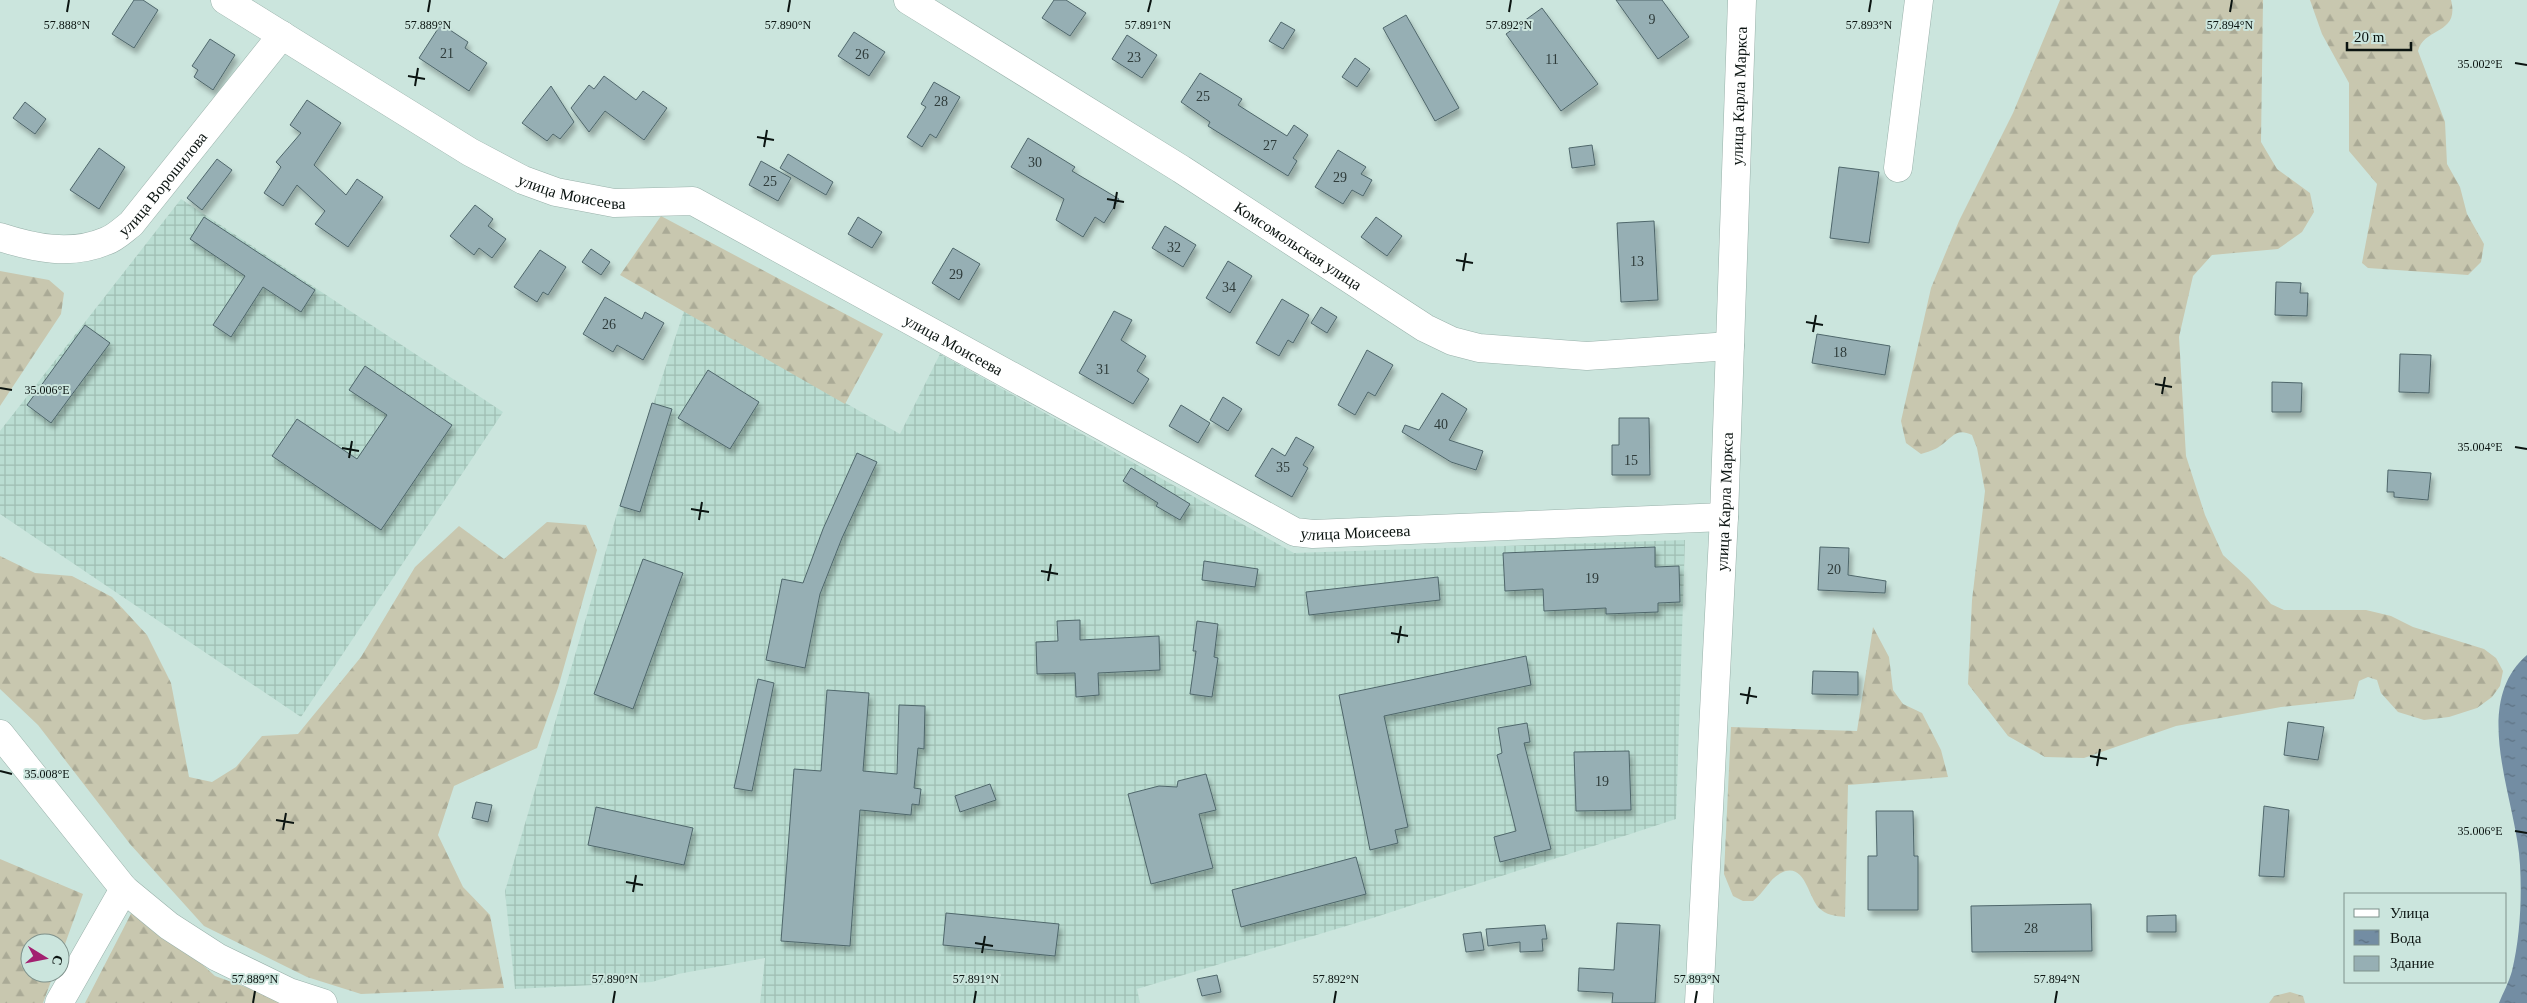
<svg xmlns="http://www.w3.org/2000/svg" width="2527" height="1003" viewBox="0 0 2527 1003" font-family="Georgia,serif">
  <defs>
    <pattern id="industrial-grid" width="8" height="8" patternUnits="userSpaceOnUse" patternTransform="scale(1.25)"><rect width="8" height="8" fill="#baddd2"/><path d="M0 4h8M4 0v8" fill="none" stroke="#9fbdb3"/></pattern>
    <pattern id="forest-firs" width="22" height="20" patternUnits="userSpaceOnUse" patternTransform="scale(1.25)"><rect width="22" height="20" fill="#c8c7af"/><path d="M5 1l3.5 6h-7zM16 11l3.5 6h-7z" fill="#aaaa96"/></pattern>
    <pattern id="water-ripples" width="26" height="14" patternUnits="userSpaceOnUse" patternTransform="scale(1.25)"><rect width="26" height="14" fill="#738da3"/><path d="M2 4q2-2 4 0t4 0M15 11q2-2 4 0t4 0" fill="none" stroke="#5d7283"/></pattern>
    <filter id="shadow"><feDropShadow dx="3" dy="5.5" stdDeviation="2.5" flood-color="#0004"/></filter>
  </defs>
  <rect width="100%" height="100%" fill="#cbe5dd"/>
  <!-- industrial -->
  <path fill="url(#industrial-grid)" d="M 181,199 L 503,412 L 301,717 L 0,514 L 0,431 Z
    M 684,311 L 900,434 L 940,354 L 1294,553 L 1685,540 L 1676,819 L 1376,917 L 1137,989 L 1140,1003 L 760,1003 L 765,958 L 678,974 L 652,982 L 515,989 L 505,891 L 618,510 Z"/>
  <!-- forest -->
  <path fill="url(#forest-firs)" d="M 2060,0 L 2263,0 L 2261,142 L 2277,169 L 2310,193 L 2314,212 L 2302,232 L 2278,249 L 2212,255 L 2193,276 L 2179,337 L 2186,456 L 2205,515 L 2223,555 L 2249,579 L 2271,604 L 2284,610 L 2366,610 L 2391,616 L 2413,627 L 2484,649 L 2496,658 L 2503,671 L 2500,686 L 2492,697 L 2477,708 L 2449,717 L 2424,720 L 2398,712 L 2381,693 L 2377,680 L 2368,677 L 2359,681 L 2354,699 L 2281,707 L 2176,726 L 2084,758 L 2045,757 L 2008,736 L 1968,684 L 1972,600 L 1985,491 L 1977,448 L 1972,435 C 1956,427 1952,438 1940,446 C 1935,450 1927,452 1921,454 L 1906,443 L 1901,421 L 1931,288 L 1959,221 L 2013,113 Z
    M 2310,0 L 2451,0 C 2460,35 2424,27 2418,51 L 2445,122 L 2447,164 L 2460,187 L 2467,214 L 2484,244 L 2481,262 L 2468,275 L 2368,268 L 2362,263 L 2377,184 L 2349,151 L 2349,83 L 2322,34 Z
    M 661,216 L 883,334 L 845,404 L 620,275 Z
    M 0,271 L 49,280 L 64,293 L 61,314 L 0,406 Z
    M 547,522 L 586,525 L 597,550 L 558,688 L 537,748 L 454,786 L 438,835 L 463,887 L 490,915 L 504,988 L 361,994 L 307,977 L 204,926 L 130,844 L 38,725 L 0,689 L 0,556 L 35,573 L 72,576 L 112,597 L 147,635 L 171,683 L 189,777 L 212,782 L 236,767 L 262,736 L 298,734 L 361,657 L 415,567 L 459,526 L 504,559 Z
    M 1873,627 L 1889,657 L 1893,690 L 1903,704 L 1922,713 L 1941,750 L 1948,777 L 1848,785 L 1845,917 C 1835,916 1826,915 1819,908 C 1808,897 1805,861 1781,873 C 1769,879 1764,893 1753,901 L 1743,901 L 1733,896 L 1724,874 L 1731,727 L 1857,731 Z
    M 0,859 L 83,894 L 60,958 L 60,943 L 30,943 L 30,973 L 54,973 L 43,1003 L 0,1003 Z
    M 136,904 L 215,976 L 290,1003 L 85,1003 Z
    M 2290,992 L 2303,996 L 2305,1003 L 2269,1003 L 2274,996 Z"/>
  <!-- water -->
  <path fill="url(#water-ripples)" d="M 2527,655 L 2527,1003 L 2499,1003 C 2503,993 2509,982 2512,971 C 2520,938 2522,899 2520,865 C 2517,800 2469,705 2527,655 Z"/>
  <!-- building -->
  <path fill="#96afb4" stroke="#4f676b" filter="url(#shadow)" d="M 134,0 L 143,0 L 158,10 L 134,48 L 112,34 Z
    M 1054,0 L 1066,0 L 1086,13 L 1070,36 L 1042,18 Z
    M 1616,0 L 1662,0 L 1689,37 L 1658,59 Z
    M 1542,8 L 1598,84 L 1561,111 L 1506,34 Z
    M 1406,15 L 1459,108 L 1435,121 L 1383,28 Z
    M 1281,22 L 1295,30 L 1283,49 L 1269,41 Z
    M 441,24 L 468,42 L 465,48 L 487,63 L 469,91 L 419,58 Z
    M 854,32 L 885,52 L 869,76 L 838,56 Z
    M 1127,35 L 1157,55 L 1142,78 L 1112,59 Z
    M 210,39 L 235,55 L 213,90 L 194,77 L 198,70 L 192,66 Z
    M 1355,58 L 1370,69 L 1357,87 L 1342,77 Z
    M 1200,73 L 1242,99 L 1238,105 L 1287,136 L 1294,125 L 1308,135 L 1293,158 L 1297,161 L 1288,176 L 1208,126 L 1210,122 L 1181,102 Z
    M 604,76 L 636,100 L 643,91 L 667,108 L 644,140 L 605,111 L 589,132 L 571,108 L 589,85 L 594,89 Z
    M 934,82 L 960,97 L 936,138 L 930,134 L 922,147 L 907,137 L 926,107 L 921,104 Z
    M 551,86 L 574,122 L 560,139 L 553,134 L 547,141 L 522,123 Z
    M 307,100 L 341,123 L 314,165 L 346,195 L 357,179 L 383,197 L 348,247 L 315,224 L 325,211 L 297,185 L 283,206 L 264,193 L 281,167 L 276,162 L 301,133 L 290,125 Z
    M 25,102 L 46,119 L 35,134 L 13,118 Z
    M 1028,138 L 1075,167 L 1072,171 L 1119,199 L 1104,223 L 1095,217 L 1083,237 L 1056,220 L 1064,199 L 1011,167 Z
    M 1592,145 L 1595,165 L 1572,168 L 1569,148 Z
    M 99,148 L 125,167 L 99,209 L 70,190 Z
    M 1338,150 L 1366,167 L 1361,174 L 1372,180 L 1363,196 L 1352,190 L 1343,204 L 1315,187 Z
    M 788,154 L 833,182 L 826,195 L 780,168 Z
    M 217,159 L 232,170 L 202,210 L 187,198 Z
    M 761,161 L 791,178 L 778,201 L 749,185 Z
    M 1839,167 L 1879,172 L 1869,243 L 1830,238 Z
    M 475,205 L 493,219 L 488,226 L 506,239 L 492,258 L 479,248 L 474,255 L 450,236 Z
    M 204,217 L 315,290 L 301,312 L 263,287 L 231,337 L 213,325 L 245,276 L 190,239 Z
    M 858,217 L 882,232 L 872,248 L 848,234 Z
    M 1376,217 L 1402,236 L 1387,256 L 1361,237 Z
    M 1654,221 L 1658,300 L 1621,302 L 1617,223 Z
    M 1165,226 L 1196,245 L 1183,267 L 1152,248 Z
    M 953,248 L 980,264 L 959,300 L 932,283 Z
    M 591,249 L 610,262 L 601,275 L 582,262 Z
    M 540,250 L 566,267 L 548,295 L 543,292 L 537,302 L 514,287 Z
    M 1228,261 L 1252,276 L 1230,313 L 1206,298 Z
    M 2276,282 L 2301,283 L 2300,293 L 2308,293 L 2307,316 L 2275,315 Z
    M 605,297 L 642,319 L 645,312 L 664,323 L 643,360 L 617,345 L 613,352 L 583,334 Z
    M 1282,299 L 1309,315 L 1293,343 L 1288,340 L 1279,356 L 1256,343 Z
    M 1321,307 L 1337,317 L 1327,333 L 1311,323 Z
    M 1114,311 L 1132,320 L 1121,340 L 1146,356 L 1137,371 L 1149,379 L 1133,404 L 1079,373 Z
    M 85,325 L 110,343 L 51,423 L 27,405 Z
    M 1817,334 L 1890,346 L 1885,375 L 1812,363 Z
    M 1367,350 L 1393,365 L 1375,396 L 1368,392 L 1355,415 L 1338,405 Z
    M 2400,354 L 2431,355 L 2429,393 L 2399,392 Z
    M 365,366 L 452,425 L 381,530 L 272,456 L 297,419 L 357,459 L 387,415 L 349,390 Z
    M 708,370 L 759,402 L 730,449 L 678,418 Z
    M 2272,382 L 2302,383 L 2301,412 L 2272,412 Z
    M 1442,393 L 1467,409 L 1449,440 L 1483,451 L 1476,470 L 1451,462 L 1402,432 L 1405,425 L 1419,430 Z
    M 1223,397 L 1242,409 L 1228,431 L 1210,420 Z
    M 652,403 L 672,409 L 640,512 L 620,506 Z
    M 1181,405 L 1210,423 L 1198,443 L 1169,426 Z
    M 1619,418 L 1649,418 L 1650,475 L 1612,475 L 1612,445 L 1619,445 Z
    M 1296,437 L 1314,447 L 1303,465 L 1308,468 L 1292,497 L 1255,476 L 1272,448 L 1285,456 Z
    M 857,453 L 877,462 L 842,538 L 820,594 L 805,668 L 766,660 L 782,579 L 803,583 L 823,529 Z
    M 1131,468 L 1190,504 L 1180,520 L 1156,506 L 1158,503 L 1123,481 Z
    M 2388,470 L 2431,473 L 2428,500 L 2394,497 L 2394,492 L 2387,492 Z
    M 1655,547 L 1655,567 L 1679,566 L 1680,602 L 1658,603 L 1658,612 L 1606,614 L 1606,608 L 1544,611 L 1543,589 L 1505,591 L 1503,553 Z
    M 1820,547 L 1849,548 L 1848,575 L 1886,581 L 1885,593 L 1818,590 Z
    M 643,559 L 683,573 L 633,709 L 594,694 Z
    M 1204,561 L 1258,569 L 1255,587 L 1202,580 Z
    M 1438,577 L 1440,600 L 1309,615 L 1306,592 Z
    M 1080,620 L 1080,640 L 1159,636 L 1160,670 L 1098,673 L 1099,695 L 1076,697 L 1075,673 L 1037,674 L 1036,642 L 1058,641 L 1057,621 Z
    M 1197,621 L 1218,624 L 1214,657 L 1218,658 L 1212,697 L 1190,694 L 1196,651 L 1193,651 Z
    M 1526,656 L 1531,685 L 1384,716 L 1408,827 L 1395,830 L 1398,843 L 1370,850 L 1339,695 Z
    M 1813,671 L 1858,672 L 1858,695 L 1812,694 Z
    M 758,679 L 774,683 L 752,791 L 734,788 Z
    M 827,690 L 869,693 L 863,771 L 897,774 L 899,705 L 925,706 L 924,749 L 918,748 L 914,788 L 921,789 L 919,805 L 912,804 L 911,815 L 860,810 L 850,946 L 781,941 L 794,769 L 821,771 Z
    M 2288,722 L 2324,727 L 2318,760 L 2284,755 Z
    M 1527,723 L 1530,742 L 1524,743 L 1551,849 L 1500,862 L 1494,837 L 1516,831 L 1497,755 L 1502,753 L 1498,728 Z
    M 1629,751 L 1631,810 L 1576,811 L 1574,752 Z
    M 1206,774 L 1216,810 L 1199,814 L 1213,868 L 1151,884 L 1128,794 L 1159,786 L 1177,787 L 1178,781 Z
    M 990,784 L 996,800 L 960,812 L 955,796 Z
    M 476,802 L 492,805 L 488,822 L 472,818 Z
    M 2264,806 L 2289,810 L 2284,877 L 2259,876 Z
    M 596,807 L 693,828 L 684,865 L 588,845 Z
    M 1876,811 L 1913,811 L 1914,856 L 1918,856 L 1918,910 L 1868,910 L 1868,856 L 1877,856 Z
    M 1356,857 L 1366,894 L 1241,927 L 1232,890 Z
    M 2091,904 L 2092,951 L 1972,952 L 1971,906 Z
    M 946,913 L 1059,924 L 1055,956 L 943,945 Z
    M 2176,915 L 2176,932 L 2147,932 L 2147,916 Z
    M 1617,923 L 1660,925 L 1655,1003 L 1612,1003 L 1613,993 L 1578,991 L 1579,968 L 1614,970 Z
    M 1545,925 L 1547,939 L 1542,939 L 1543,951 L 1520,952 L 1520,942 L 1488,946 L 1486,929 Z
    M 1481,932 L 1484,950 L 1466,952 L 1463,934 Z
    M 1217,975 L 1221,992 L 1202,996 L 1197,979 Z"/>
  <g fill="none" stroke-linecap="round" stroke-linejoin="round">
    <defs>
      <g id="minor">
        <path id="s1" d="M 225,0 L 470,152 L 523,180 L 556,192 L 614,203 L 693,201 L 1295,532 L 1313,534 L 1724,517"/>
        <path id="s2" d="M 908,0 L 1181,169 L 1425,328 L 1452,341 L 1479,348 L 1587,356 L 1730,346"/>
        <path d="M 1898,168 L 1919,0"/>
        <path id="s3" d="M 0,237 C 34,248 71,256 106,241 C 115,238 123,230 131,224 L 282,35"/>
        <path d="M 0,734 L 124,889 L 169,926 L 217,957 L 289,992 L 323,1003"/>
        <path d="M 59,1003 L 124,889"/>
        <path id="s4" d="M 1699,1003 L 1724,517 L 1742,0"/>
      </g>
    </defs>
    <!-- minor casing -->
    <use href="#minor" stroke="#99b1aa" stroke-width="29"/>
    <!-- minor -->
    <use href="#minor" stroke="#fff" stroke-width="28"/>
  </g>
  <!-- ticks -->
  <path fill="none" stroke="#0b1411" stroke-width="2" d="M 67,12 L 69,0M 428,12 L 430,0M 788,12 L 790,0M 1148,12 L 1151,0M 1509,12 L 1511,0M 1869,12 L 1871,0M 2230,12 L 2232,0M 2515,63 L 2527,65M 408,76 L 425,79M 415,86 L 418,68M 757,137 L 774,140M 764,147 L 767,130M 1107,199 L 1124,202M 1114,209 L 1117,192M 1456,260 L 1473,263M 1463,271 L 1466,253M 1806,322 L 1823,325M 1813,332 L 1816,315M 2155,384 L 2172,387M 0,388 L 12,390M 2162,394 L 2165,377M 2515,447 L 2527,449M 342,448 L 359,451M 349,458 L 352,441M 691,509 L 709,512M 699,520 L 702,502M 1041,571 L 1058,574M 1048,581 L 1051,564M 1391,633 L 1408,636M 1398,643 L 1401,626M 1740,694 L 1757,697M 1747,704 L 1750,687M 2090,756 L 2107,759M 2097,766 L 2100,749M 0,771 L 12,774M 276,820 L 294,823M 283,830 L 286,813M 2515,831 L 2527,833M 626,882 L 643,885M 633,892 L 636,875M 975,943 L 993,946M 982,953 L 985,936M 253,1003 L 255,991M 613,1003 L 615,991M 974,1003 L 976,991M 1334,1003 L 1336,991M 1695,1003 L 1697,991M 2055,1003 L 2057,991"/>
  <g text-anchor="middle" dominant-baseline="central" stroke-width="4" stroke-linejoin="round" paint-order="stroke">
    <!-- number labels -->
    <g font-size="14" fill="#2e3b3a">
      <text x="1652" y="19">9</text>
      <text x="447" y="53">21</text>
      <text x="862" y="54">26</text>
      <text x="1134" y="57">23</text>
      <text x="1552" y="59">11</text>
      <text x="1203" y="96">25</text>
      <text x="941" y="101">28</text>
      <text x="1270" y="145">27</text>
      <text x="1035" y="162">30</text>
      <text x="1340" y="177">29</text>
      <text x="770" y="181">25</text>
      <text x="1174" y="247">32</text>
      <text x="1637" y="261">13</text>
      <text x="956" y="274">29</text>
      <text x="1229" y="287">34</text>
      <text x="609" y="324">26</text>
      <text x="1840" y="352">18</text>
      <text x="1103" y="369">31</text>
      <text x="1441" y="424">40</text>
      <text x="1631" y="460">15</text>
      <text x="1283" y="467">35</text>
      <text x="1834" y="569">20</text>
      <text x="1592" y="578">19</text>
      <text x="1602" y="781">19</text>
      <text x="2031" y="928">28</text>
    </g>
    <!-- street labels -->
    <g font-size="16" fill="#0b1411" stroke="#cbe5dd">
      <text stroke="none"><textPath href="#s4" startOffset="908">улица Карла Маркса</textPath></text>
      <text stroke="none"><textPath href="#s3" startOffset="190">улица Ворошилова</textPath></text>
      <text stroke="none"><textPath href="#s1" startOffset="399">улица Моисеева</textPath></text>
      <text stroke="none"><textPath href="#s2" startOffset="461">Комсомольская улица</textPath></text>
      <text stroke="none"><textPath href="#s1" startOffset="819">улица Моисеева</textPath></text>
      <text stroke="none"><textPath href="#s4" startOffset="502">улица Карла Маркса</textPath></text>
      <text stroke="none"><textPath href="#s1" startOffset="1269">улица Моисеева</textPath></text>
    </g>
  </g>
  <g font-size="12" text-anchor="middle" fill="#0b1411" stroke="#cbe5dd" stroke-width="4" stroke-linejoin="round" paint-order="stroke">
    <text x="67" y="29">57.888°N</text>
    <text x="428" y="29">57.889°N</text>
    <text x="788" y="29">57.890°N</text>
    <text x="1148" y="29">57.891°N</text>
    <text x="1509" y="29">57.892°N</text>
    <text x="1869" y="29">57.893°N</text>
    <text x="2230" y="29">57.894°N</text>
    <text x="2480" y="68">35.002°E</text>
    <text x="47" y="394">35.006°E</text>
    <text x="2480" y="451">35.004°E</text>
    <text x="47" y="778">35.008°E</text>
    <text x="2480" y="835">35.006°E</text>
    <text x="255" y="983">57.889°N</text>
    <text x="615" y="983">57.890°N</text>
    <text x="976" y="983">57.891°N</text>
    <text x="1336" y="983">57.892°N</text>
    <text x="1697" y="983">57.893°N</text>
    <text x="2057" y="983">57.894°N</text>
  </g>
  <!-- legend -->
  <rect x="2344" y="893" width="162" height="90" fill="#cbe5dd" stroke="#7e918b"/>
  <rect x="2354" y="909" width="25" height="8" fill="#ffffff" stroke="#7e918b"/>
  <text x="2390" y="918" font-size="15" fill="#0b1411">Улица</text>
  <rect x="2354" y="930" width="25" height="15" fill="url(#water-ripples)" stroke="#7e918b"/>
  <text x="2390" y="943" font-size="15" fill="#0b1411">Вода</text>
  <rect x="2354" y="956" width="25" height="15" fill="#96afb4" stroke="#7e918b"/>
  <text x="2390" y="968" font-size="15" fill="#0b1411">Здание</text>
  <!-- north arrow -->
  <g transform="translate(45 958) rotate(100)"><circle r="24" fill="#cbe5dd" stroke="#7e918b"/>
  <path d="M0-4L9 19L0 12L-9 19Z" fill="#a22070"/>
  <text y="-8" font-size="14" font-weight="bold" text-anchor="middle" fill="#0b1411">С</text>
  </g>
  <!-- scale -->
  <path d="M2347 42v8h64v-8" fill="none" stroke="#0b1411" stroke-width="2.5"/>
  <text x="2354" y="42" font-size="15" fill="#0b1411" stroke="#cbe5dd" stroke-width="4" paint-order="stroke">20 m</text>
</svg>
